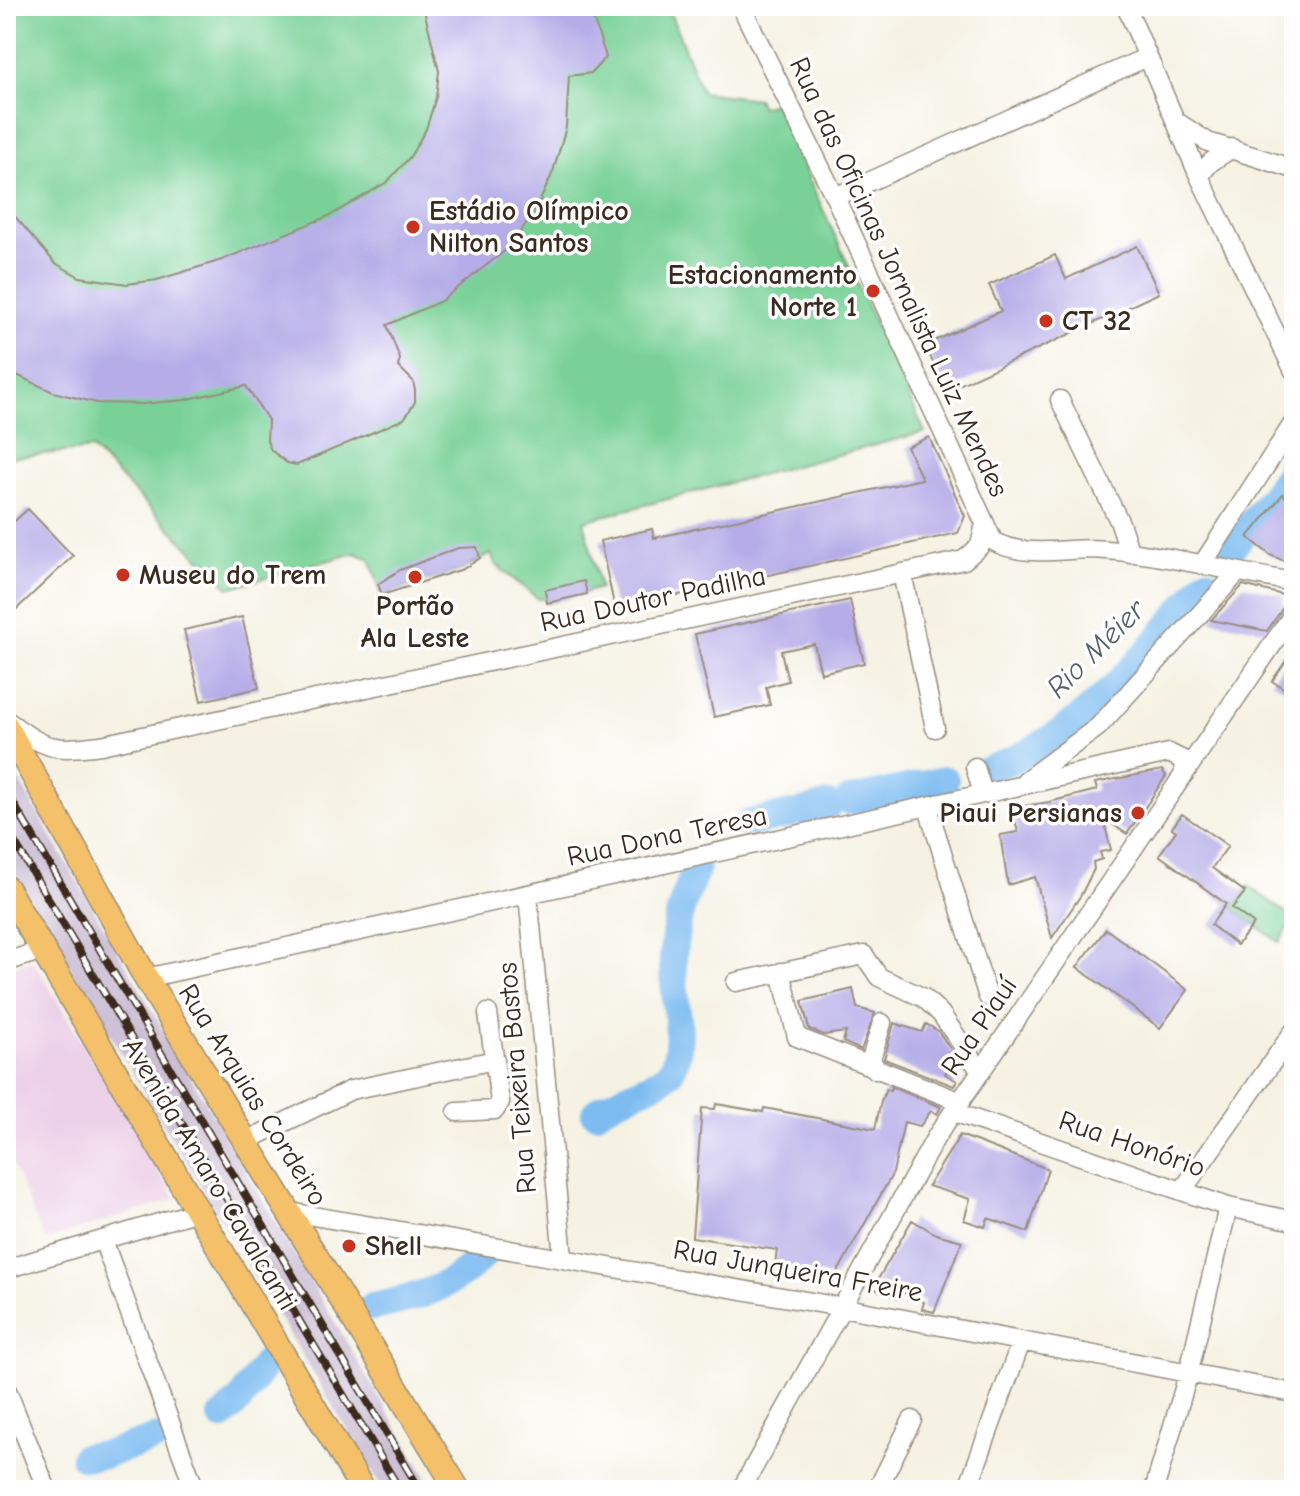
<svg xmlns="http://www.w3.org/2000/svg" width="1300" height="1496" viewBox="0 0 1300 1496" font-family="'Comic Neue',sans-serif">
  <rect width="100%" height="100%" fill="#fff"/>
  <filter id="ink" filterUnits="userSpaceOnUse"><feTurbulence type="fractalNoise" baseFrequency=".0125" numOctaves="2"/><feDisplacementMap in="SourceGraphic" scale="16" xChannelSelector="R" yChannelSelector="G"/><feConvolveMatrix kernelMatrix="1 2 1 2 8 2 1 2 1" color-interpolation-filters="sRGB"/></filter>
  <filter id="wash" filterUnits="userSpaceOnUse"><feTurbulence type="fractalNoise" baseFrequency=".006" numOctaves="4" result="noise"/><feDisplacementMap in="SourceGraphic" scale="32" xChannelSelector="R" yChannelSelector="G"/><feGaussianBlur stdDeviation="1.8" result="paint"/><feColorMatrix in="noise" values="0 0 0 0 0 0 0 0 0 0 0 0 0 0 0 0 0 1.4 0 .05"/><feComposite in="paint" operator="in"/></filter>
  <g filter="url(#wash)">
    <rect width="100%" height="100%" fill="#f5f2e3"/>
    <!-- built -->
    <path fill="#edd1e9" d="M 33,960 L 176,1199 L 45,1240 L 6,1149 L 6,969 Z"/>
    <!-- industrial -->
    <path fill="#ccbfd4" d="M 6,758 L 226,1138 L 434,1490 L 383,1490 L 6,861 Z"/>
    <!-- green -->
    <path fill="#79d197" stroke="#5a7e5a" stroke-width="2" d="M 6,6 L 675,6 L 670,13 L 702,92 L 757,99 L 761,107 L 774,103 L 925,432 L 584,521 L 600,588 L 548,603 L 546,599 L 538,599 L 495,564 L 491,554 L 463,569 L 382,595 L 370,559 L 355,553 L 229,588 L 92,449 L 6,458 Z
      M 1249,886 L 1294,919 L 1279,942 L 1232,908 Z"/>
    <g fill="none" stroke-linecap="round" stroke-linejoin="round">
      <!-- river -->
      <path stroke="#7dbcf1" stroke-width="28" d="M 1233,547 L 1294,467
        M 981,772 C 1081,740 1142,659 1206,581
        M 848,801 L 945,780
        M 802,812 L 829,805
        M 749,823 L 791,814
        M 595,1113 C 613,1098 662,1085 670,1072 C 689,1042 671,993 673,960 C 674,927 682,900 696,870
        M 372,1307 C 414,1299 454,1287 484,1255
        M 222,1417 L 240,1400 L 266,1363
        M 84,1457 L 104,1455 L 157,1438"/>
    </g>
    <g id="blocks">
      <!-- building -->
      <path fill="#b6ade8" d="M 423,6 L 589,6 L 606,57 L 591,73 L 569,76 L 566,127 L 553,172 L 538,205 L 511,246 L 441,301 L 387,325 L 400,359 L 398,366 L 413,381 L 415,391 L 415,402 L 404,419 L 297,465 L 287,463 L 271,450 L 267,441 L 268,420 L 246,386 L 184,400 L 142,404 L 97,403 L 53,392 L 6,370 L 6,206 L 55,263 L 80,277 L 127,284 L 157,280 L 222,260 L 331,215 L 387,182 L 410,157 L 426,129 L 436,97 L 439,71 Z
        M 1137,246 L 1159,293 L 946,391 L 925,345 L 1001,311 L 989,285 L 1055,255 L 1066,279 Z
        M 929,437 L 965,516 L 958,533 L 615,609 L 600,541 L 652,529 L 654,538 L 922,479 L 907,447 Z
        M 1283,494 L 1294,509 L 1294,565 L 1270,555 L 1248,537 Z
        M 28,509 L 73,556 L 6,619 L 6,529 Z
        M 477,547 L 480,558 L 463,569 L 382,595 L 378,584 L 400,570 L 458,548 Z
        M 584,581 L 587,594 L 547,603 L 545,590 Z
        M 1243,585 L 1283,595 L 1284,606 L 1267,631 L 1211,620 Z
        M 850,600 L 864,663 L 821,673 L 814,644 L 781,651 L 788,681 L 766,687 L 770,705 L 714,717 L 695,634 Z
        M 242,617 L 259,688 L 201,701 L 184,630 Z
        M 1294,649 L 1294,695 L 1272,681 Z
        M 1162,770 L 1166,776 L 1127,834 L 1103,818 L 1111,850 L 1100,852 L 1102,859 L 1093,862 L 1094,869 L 1081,895 L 1052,938 L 1035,877 L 1008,885 L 1000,835 L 1018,832 L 1012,808 L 1049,802 L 1097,790 L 1095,783 Z
        M 1182,814 L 1228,846 L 1212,868 L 1245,892 L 1232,908 L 1254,924 L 1237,945 L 1211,925 L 1226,904 L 1159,855 L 1176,831 L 1172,828 Z
        M 1106,929 L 1188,990 L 1160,1028 L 1077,967 Z
        M 853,989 L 857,1008 L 875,1013 L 861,1050 L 843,1042 L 846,1032 L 824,1035 L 809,1029 L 802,1001 Z
        M 894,1023 L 922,1032 L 926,1024 L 938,1031 L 956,1057 L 945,1074 L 957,1081 L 954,1086 L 884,1059 Z
        M 891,1087 L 941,1107 L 937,1114 L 931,1111 L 920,1126 L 904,1122 L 893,1173 L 835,1277 L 775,1265 L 777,1250 L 692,1237 L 702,1108 L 715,1109 L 716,1104 L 763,1112 L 764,1108 L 875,1129 L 881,1101 L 886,1089 L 890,1091 Z
        M 960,1135 L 1048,1169 L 1028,1232 L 988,1218 L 985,1227 L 964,1220 L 970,1199 L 928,1186 Z
        M 912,1220 L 936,1234 L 962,1241 L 934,1312 L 922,1309 L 924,1302 L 902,1292 L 898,1299 L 873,1288 Z"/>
    </g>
  </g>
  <g filter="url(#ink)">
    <use href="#blocks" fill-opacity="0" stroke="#988e80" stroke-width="2"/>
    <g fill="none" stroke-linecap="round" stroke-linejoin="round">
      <defs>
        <path id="minor" d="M 741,6 L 835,197 L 993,541 C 1026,560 1070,546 1107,550 C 1170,555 1232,572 1294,582
          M 1126,6 L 1199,176 L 1294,371
          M 1177,122 L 1208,142 L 1294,169
          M 1199,176 L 1211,162 L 1232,148
          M 835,197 L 1145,58
          M 1060,400 L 1120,523 L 1130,553
          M 1202,565 L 1294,422
          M 902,573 L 935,728
          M 6,720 C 47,750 51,751 101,745 L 964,560 L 980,546 L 984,528
          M 975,767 L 983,793
          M 1026,780 L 1098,727 L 1237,573
          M 928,808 L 988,997
          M 528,895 L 563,1257
          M 6,962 L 43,950
          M 781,972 L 797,1037 L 961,1102
          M 146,978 L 1169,753 L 1183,760 L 1184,774
          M 736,982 L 864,955 L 879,977 L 924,998 L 941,1014 L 981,1072
          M 876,1070 L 871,1059 L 882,1023
          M 457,1112 L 495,1110 L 500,1102 L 488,1013
          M 954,1112 L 1228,1207 L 1294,1221
          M 246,1141 L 351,1090 L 495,1060
          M 1182,1191 L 1294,1031
          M 290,1212 L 841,1307 L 1294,1393
          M 103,1240 L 195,1490
          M 6,1269 L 195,1212
          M 6,1388 L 47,1490
          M 741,1490 L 936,1137 L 1294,613
          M 877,1490 L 912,1420
          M 967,1490 L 1021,1342
          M 1154,1490 L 1188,1375 L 1228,1207"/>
        <path id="major" d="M 6,726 L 146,978 L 458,1490
          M 6,888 L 363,1490"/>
      </defs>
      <!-- minor casing -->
      <use href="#minor" stroke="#988e80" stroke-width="21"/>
      <!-- major casing -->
      <use href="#major" stroke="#988e80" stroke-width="27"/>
      <!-- minor -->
      <use href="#minor" stroke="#fff" stroke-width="18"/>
      <!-- major -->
      <use href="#major" stroke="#f4c16a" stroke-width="24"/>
      <defs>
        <path id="rail" d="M 6,791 L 420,1490
          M 6,828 L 400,1490"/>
      </defs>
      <!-- rail casing -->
      <use href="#rail" stroke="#3b2a1e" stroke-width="8"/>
      <!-- rail -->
      <use href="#rail" stroke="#fff" stroke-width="5" stroke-dasharray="15" stroke-linecap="butt"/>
    </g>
  </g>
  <!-- markers -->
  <g fill="#c8321e" stroke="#fff" stroke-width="3">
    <circle cx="413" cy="227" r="8"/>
    <circle cx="873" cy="291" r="8"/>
    <circle cx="1046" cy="321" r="8"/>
    <circle cx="123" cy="575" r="8"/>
    <circle cx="415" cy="577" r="8"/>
    <circle cx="1138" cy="813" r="8"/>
    <circle cx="349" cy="1246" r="8"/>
  </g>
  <g text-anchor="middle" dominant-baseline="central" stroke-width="7" stroke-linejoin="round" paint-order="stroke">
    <!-- poi labels -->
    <g font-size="28" font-weight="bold" fill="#3b2a1e" stroke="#fff" text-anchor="start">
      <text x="429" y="211">Estádio Olímpico<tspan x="429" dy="32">Nilton Santos</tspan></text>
      <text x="857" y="275" text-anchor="end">Estacionamento<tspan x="857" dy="32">Norte 1</tspan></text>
      <text x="1062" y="321">CT 32</text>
      <text x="139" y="575">Museu do Trem</text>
      <text x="415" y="606" text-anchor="middle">Portão<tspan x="415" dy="32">Ala Leste</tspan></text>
      <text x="1122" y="813" text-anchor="end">Piaui Persianas</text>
      <text x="365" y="1246">Shell</text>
    </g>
    <!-- street labels -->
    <g font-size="28" fill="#3b2a1e" stroke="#fff">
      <text transform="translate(899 277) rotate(65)">Rua das Oficinas Jornalista Luiz Mendes</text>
      <text transform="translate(653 599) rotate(-12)">Rua Doutor Padilha</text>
      <text transform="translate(667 836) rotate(-12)">Rua Dona Teresa</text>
      <text transform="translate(979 1026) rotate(-56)">Rua Piauí</text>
      <text transform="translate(517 1078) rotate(-95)">Rua Teixeira Bastos</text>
      <text transform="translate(253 1095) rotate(58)">Rua Arquias Cordeiro</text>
      <text transform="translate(1132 1144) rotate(19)">Rua Honório</text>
      <text transform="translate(210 1174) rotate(59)">Avenida Amaro Cavalcanti</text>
      <text transform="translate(798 1271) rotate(10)">Rua Junqueira Freire</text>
    </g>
    <!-- water labels -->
    <g font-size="30" font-style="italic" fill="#525d68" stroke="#fff">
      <text transform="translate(1096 649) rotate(-45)">Rio Méier</text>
    </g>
  </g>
  <!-- margin -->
  <rect width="1300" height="1496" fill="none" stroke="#fff" stroke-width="32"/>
</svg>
